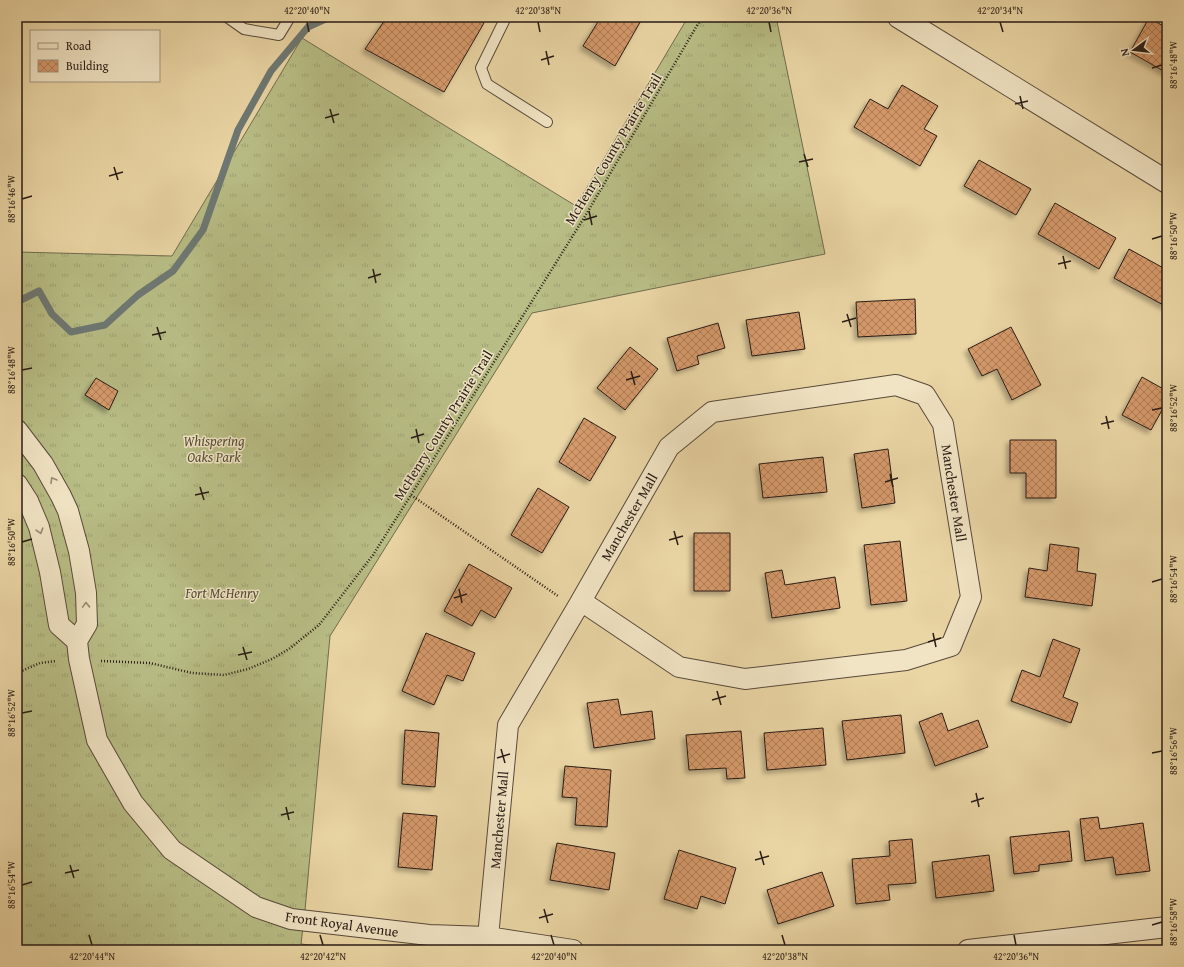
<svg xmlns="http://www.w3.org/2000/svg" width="1184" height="967" viewBox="0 0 1184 967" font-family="'Gentium Book Plus',serif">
  <defs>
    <pattern id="grass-tufts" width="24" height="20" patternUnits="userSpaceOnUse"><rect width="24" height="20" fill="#b8bd85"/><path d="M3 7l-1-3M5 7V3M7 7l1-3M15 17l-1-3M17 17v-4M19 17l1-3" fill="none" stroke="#9ea272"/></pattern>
    <pattern id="building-cross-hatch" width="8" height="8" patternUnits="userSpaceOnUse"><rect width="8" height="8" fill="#d5996a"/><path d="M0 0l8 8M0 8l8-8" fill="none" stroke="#ad7c56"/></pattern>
    <filter id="shadow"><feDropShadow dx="-3.5" dy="3.5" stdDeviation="2" flood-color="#0004"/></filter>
  </defs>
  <rect width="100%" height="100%" fill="#ead5a4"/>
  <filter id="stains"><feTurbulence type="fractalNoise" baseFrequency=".005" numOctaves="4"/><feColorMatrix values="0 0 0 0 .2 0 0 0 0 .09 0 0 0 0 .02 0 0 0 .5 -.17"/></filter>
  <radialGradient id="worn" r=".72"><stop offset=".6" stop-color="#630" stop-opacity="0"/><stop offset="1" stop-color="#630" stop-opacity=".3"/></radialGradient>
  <!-- grass -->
  <path fill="url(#grass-tufts)" stroke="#706c4e" d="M 688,17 L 776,17 L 825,254 L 532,313 L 330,636 L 305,910 L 301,944 L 356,950 L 17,950 L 17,252 L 172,256 L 302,38 L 576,206 Z"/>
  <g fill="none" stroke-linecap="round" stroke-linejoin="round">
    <!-- stream -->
    <path stroke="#6d7873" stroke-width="7" d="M 17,302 L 39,291 L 52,314 L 71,332 L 105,325 L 138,295 L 173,271 L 203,230 L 238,130 L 271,71 L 308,27 L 330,17"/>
  </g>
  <!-- building -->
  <path fill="url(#building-cross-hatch)" stroke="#281c16" filter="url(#shadow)" d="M 387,17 L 474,17 L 484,23 L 444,92 L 365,49 Z
    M 601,17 L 643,17 L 615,66 L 583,46 Z
    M 1149,18 L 1167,28 L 1167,73 L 1130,52 Z
    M 902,85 L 938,106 L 924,129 L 937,136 L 920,166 L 854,127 L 870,99 L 888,109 Z
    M 979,160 L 1031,189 L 1016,215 L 964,186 Z
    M 1055,203 L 1116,238 L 1099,269 L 1038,234 Z
    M 1129,249 L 1167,270 L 1167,307 L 1114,278 Z
    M 915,299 L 916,334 L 858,337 L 856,302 Z
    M 799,312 L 805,349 L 752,356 L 746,320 Z
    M 718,323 L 725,348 L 697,356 L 699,364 L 677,371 L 667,338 Z
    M 1011,327 L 1041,385 L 1012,400 L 997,369 L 982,376 L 968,349 Z
    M 630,347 L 658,369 L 625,410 L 597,388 Z
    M 1142,377 L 1167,391 L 1167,401 L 1151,430 L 1122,415 Z
    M 96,378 L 118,391 L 109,410 L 85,395 Z
    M 584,418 L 616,437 L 590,481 L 559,462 Z
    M 1010,440 L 1056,440 L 1056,498 L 1026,498 L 1026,473 L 1010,473 Z
    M 888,449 L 895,503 L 862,508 L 854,454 Z
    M 823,457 L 827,492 L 763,498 L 759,464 Z
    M 538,488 L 569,507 L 542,553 L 511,535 Z
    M 694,533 L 730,533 L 730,591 L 694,591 Z
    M 900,541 L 907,601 L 871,605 L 864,545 Z
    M 1050,544 L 1079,548 L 1077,571 L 1096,574 L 1092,606 L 1025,597 L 1029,568 L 1047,571 Z
    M 469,564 L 512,588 L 495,618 L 481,610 L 472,626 L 444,611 Z
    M 782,570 L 785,585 L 835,577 L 840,608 L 772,618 L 765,573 Z
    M 426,633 L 475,653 L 463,681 L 447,675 L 434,705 L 402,691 Z
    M 1053,639 L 1080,649 L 1063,697 L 1078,703 L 1071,723 L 1011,701 L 1022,670 L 1040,677 Z
    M 618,699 L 621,715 L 652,711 L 655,739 L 594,748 L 587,703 Z
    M 942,713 L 948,731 L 978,720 L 988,747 L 935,766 L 919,722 Z
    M 901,715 L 905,753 L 847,760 L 842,721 Z
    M 823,728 L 826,765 L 767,770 L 764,733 Z
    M 405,730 L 439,733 L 435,787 L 402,784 Z
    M 741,731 L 745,778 L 727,779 L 726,768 L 689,770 L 686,735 Z
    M 565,766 L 611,770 L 607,827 L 575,825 L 577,798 L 562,797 Z
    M 403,813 L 437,816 L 432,870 L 398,867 Z
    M 1098,817 L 1100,829 L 1143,823 L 1150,871 L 1116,875 L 1113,857 L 1085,861 L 1080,819 Z
    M 1069,831 L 1072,861 L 1039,865 L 1039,871 L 1014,874 L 1010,837 Z
    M 912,839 L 916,883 L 888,885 L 890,900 L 856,904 L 852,859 L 890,856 L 889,841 Z
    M 557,843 L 615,853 L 609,890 L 550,880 Z
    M 679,850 L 736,868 L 725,904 L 701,896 L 697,909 L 664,899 Z
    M 989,855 L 994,891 L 936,898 L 932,862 Z
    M 822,872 L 834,906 L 778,924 L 767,890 Z"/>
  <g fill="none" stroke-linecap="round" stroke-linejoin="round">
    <defs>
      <path id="service" d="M 227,17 L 244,29 L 279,35 L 290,17
        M 506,17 L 481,68 L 487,84 L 547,122"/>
      <path id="minor" d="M 896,385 L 925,395 L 943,424 L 971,597 L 951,646 L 906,660 L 745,679 L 679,667 L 581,601 L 669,447 L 712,412 Z
        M 17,430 L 43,464 L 61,496 L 68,511 L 79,551 L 86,593 L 87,624 L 77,641 L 79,659 L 97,740 L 133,803 L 172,850 L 256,907 L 291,919 L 429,935 L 488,937 L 573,950
        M 17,484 L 28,501 L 39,527 L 50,572 L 59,625 L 77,641
        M 488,937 L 508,725 L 581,601
        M 968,950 L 1167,927"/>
      <path id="tertiary" d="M 899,17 L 1167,182"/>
    </defs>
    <!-- service casing -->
    <use href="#service" stroke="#584a3a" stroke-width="12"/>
    <!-- minor casing -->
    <use href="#minor" stroke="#584a3a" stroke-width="22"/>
    <!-- tertiary casing -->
    <use href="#tertiary" stroke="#584a3a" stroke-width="24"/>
    <!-- path -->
    <path stroke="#281c16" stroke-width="2.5" stroke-dasharray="1 2" stroke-linecap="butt" d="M 411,495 L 558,596
      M 101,661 L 150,663 L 192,673 L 224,675 L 248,669 L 272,659 L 289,649 L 319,625 L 373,555 L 411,495 L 587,213 L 702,17
      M 17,673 L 40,663 L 56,661"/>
    <!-- service -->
    <use href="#service" stroke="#f1e4c4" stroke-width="10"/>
    <!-- minor -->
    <use href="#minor" stroke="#f1e4c4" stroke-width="20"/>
    <!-- tertiary -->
    <use href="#tertiary" stroke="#f1e4c4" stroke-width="22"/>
  </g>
  <!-- one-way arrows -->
  <defs><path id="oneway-chevron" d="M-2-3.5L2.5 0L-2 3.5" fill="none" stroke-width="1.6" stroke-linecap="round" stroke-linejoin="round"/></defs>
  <g stroke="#978a76">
    <use href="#oneway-chevron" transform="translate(53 480) rotate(-120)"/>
    <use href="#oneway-chevron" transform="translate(40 531) rotate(74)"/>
    <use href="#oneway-chevron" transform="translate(86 605) rotate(-92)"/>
  </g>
  <!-- ticks -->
  <path fill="none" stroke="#281c16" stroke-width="1.5" d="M 307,22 L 309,32M 538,22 L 540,32M 769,22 L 771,32M 1000,22 L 1003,32M 546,51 L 549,65M 541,60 L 554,56M 1152,68 L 1162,65M 1020,96 L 1023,109M 1015,104 L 1028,101M 330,109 L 334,123M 325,118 L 339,114M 804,154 L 808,167M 799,162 L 813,159M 114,167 L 118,180M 109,176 L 123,172M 22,199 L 32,196M 589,211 L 592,225M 584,220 L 597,216M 1152,239 L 1162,236M 1063,256 L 1066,269M 1058,264 L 1071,261M 373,269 L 376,283M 368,278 L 381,274M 847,314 L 851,327M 842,322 L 856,318M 157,327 L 161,340M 152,335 L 166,332M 22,370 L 32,368M 631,371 L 635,385M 626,380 L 640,376M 1152,410 L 1162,408M 1106,416 L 1109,429M 1101,424 L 1114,421M 416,429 L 419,443M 411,438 L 424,434M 890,474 L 893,487M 885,482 L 898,478M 200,487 L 204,500M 195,495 L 209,492M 674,531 L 678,545M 669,540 L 683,536M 22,542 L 32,539M 1152,582 L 1162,579M 459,589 L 462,603M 454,598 L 467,594M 933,633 L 936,647M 928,642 L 941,638M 243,647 L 247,660M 238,655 L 252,652M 717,691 L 721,705M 712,700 L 726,696M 22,713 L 32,711M 501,749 L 505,763M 1152,753 L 1162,751M 497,758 L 510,754M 976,793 L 979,807M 971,802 L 984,798M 286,807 L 289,820M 281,815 L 294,812M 760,851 L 764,865M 755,860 L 769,856M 70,865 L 74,878M 65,873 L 79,870M 22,885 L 32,882M 544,909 L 548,923M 539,918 L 553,914M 1152,925 L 1162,922M 89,935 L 92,945M 320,935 L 323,945M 551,935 L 554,945M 782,935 L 785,945M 1014,935 L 1016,945"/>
  <g text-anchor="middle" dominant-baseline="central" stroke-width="3" stroke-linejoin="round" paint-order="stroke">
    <!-- street labels -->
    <g font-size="14" fill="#281c16" stroke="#f1e4c4">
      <text transform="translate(613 149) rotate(-59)">McHenry County Prairie Trail</text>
      <text transform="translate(443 425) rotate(-58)">McHenry County Prairie Trail</text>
      <text transform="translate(954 493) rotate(81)">Manchester Mall</text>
      <text transform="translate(629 517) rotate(-60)">Manchester Mall</text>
      <text transform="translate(499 820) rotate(-85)">Manchester Mall</text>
      <text transform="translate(342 924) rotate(8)">Front Royal Avenue</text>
    </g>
    <!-- park labels -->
    <g font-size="14" font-style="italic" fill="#534c37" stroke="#f1e4c4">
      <text x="214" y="441">Whispering<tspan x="214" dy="16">Oaks Park</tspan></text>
      <text x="222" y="593">Fort McHenry</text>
    </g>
  </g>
  <!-- margin -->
  <rect width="1184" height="967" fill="none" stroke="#ead5a4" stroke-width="44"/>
  <!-- legend -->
  <rect x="30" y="30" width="130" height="52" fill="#f1e4c4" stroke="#a1947e"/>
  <rect x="38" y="43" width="20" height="6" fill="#f1e4c4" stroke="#a1947e"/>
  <text x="66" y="50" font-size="12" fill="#281c16">Road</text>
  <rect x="38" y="60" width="20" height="12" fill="url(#building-cross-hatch)" stroke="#a1947e"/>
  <text x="66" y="70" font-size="12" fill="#281c16">Building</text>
  <!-- north arrow -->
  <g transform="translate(1134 50) rotate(255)" stroke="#f1e4c4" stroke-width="3" paint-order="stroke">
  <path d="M0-3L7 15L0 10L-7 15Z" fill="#281c16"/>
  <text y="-6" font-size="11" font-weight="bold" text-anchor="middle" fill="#281c16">N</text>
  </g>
  <rect x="22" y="22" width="1140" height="923" fill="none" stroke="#281c16" stroke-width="1.5"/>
  <g font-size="10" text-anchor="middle" fill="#281c16">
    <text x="307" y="14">42°20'40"N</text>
    <text x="538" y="14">42°20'38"N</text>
    <text x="769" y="14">42°20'36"N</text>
    <text x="1000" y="14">42°20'34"N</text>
    <text transform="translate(1173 65) rotate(-90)" y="4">88°16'48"W</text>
    <text transform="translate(11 199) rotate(-90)" y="4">88°16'46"W</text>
    <text transform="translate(1173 236) rotate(-90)" y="4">88°16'50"W</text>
    <text transform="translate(11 370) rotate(-90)" y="4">88°16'48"W</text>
    <text transform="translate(1173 408) rotate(-90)" y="4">88°16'52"W</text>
    <text transform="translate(11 542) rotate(-90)" y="4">88°16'50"W</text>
    <text transform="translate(1173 579) rotate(-90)" y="4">88°16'54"W</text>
    <text transform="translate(11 713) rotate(-90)" y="4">88°16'52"W</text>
    <text transform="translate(1173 751) rotate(-90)" y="4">88°16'56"W</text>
    <text transform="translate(11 885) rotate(-90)" y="4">88°16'54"W</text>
    <text transform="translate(1173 922) rotate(-90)" y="4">88°16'58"W</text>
    <text x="92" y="960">42°20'44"N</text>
    <text x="323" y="960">42°20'42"N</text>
    <text x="554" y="960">42°20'40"N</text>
    <text x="785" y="960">42°20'38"N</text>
    <text x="1016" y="960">42°20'36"N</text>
  </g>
  <rect width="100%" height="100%" filter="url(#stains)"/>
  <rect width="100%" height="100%" fill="url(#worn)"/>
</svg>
